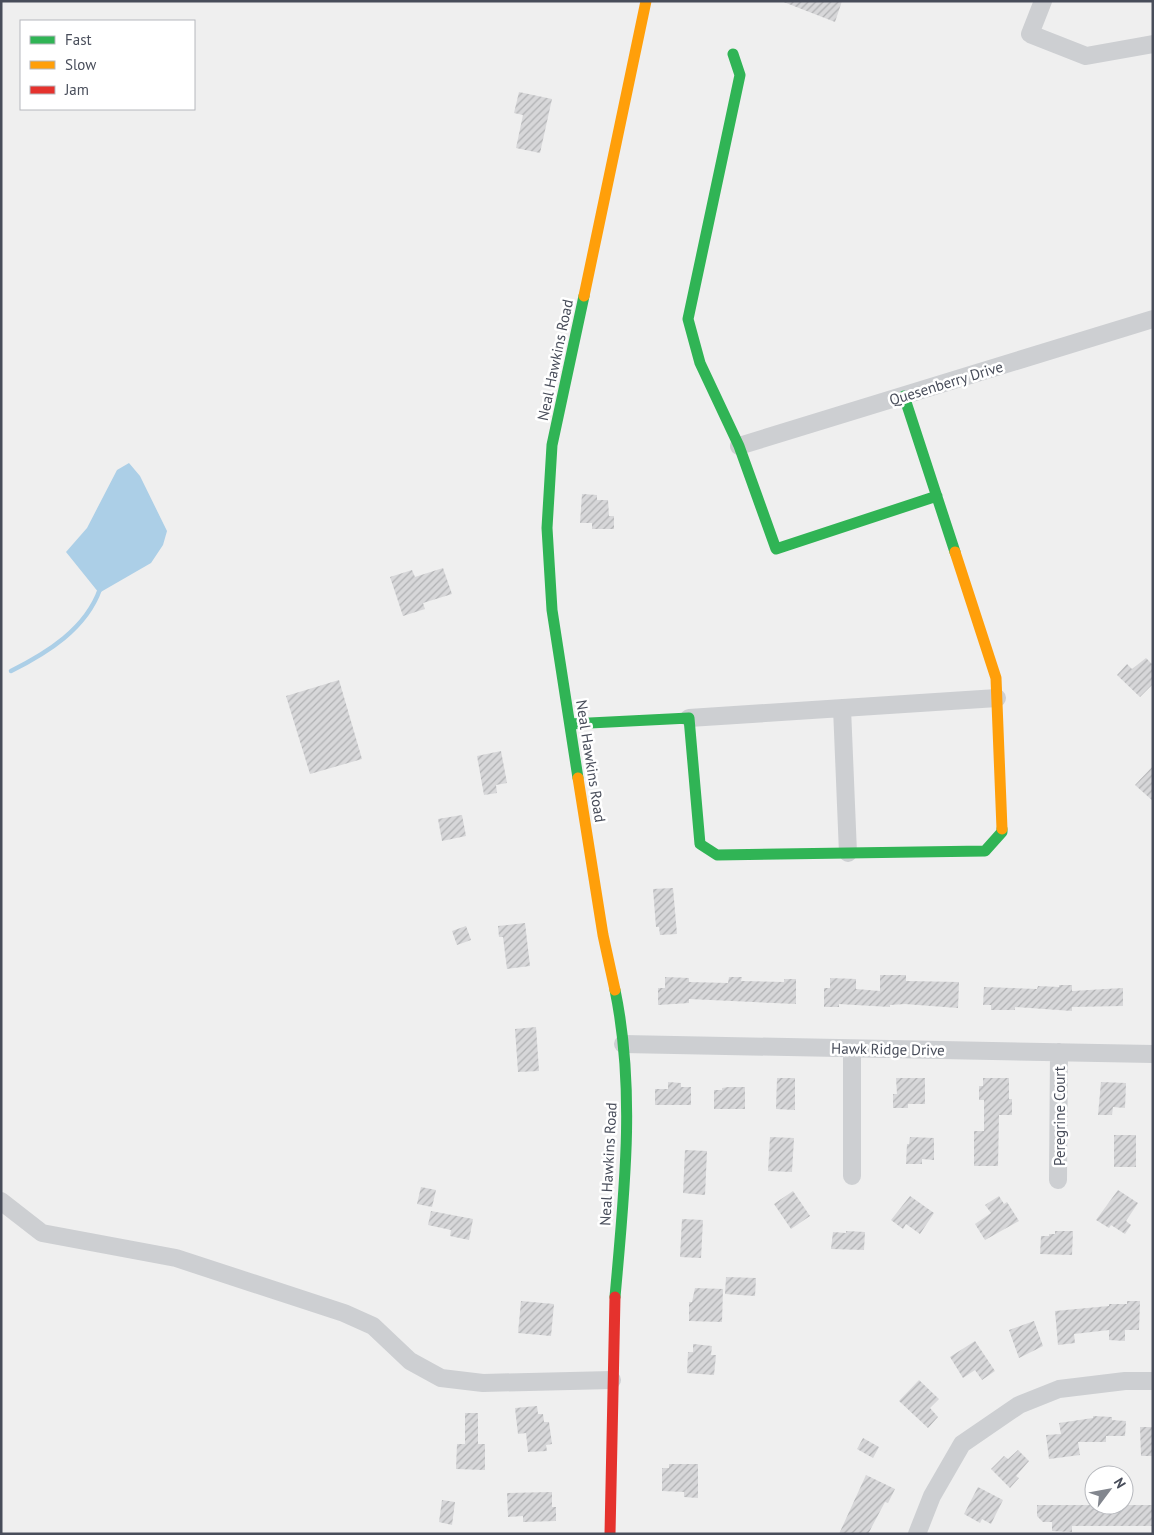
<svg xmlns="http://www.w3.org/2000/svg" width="1154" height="1535" viewBox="0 0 1154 1535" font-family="'PT Sans',sans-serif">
  <defs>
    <pattern id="building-hatch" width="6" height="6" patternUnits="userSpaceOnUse" patternTransform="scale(1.25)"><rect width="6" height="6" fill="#d7d7d9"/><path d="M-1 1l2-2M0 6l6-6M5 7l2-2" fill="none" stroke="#b0b1b3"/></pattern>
  </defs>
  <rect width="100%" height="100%" fill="#efefef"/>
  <!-- water -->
  <path fill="#accfe7" d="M 129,463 L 140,476 L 167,531 L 163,545 L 151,563 L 99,593 L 66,552 L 87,528 L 117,470 Z"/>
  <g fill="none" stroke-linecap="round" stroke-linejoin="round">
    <!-- stream -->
    <path stroke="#accfe7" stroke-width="4.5" d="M 11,671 C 47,653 86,629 100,589"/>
  </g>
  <!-- building -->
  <path fill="url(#building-hatch)" d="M 781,1 L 842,1 L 835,22 Z
    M 519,92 L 552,99 L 540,153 L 516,148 L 523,115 L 514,113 Z
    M 582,494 L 597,495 L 597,500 L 608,500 L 609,516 L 614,516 L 614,529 L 592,529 L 592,523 L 580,523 Z
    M 443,568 L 452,594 L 423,603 L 425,609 L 403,616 L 390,577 L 412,570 L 415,577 Z
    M 1146,658 L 1153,665 L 1153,684 L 1140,697 L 1117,675 L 1127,664 L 1132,669 Z
    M 339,680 L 362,759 L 310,774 L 286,696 Z
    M 501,751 L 507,783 L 496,785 L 497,793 L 484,795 L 477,756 Z
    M 1153,766 L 1153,801 L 1135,785 Z
    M 462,815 L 466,836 L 442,841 L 438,819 Z
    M 673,888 L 677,934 L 660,935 L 659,927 L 656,927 L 653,889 Z
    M 525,923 L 530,966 L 507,969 L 503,937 L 499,937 L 498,926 Z
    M 466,926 L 471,940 L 457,945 L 452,931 Z
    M 880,975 L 906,975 L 906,981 L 959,982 L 958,1008 L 905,1004 L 890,1005 L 890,1007 L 839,1004 L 839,1007 L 824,1007 L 824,988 L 830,988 L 830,978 L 856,979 L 856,989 L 880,991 Z
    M 665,977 L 689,978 L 689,982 L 728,983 L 729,977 L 742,977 L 741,981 L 784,982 L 784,979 L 796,979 L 796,1004 L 689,999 L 689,1003 L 658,1005 L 658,988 L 665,988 Z
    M 1059,985 L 1072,985 L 1072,991 L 1123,988 L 1123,1006 L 1072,1007 L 1072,1011 L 1015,1007 L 1015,1010 L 991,1010 L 991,1005 L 983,1005 L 984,987 L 1037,989 L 1038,986 L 1059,987 Z
    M 536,1027 L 539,1071 L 518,1072 L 515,1029 Z
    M 777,1078 L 795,1078 L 795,1110 L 776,1109 Z
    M 896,1078 L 925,1078 L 925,1104 L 908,1104 L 908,1108 L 893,1108 L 893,1094 L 897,1094 Z
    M 983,1078 L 1009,1078 L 1009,1099 L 1012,1099 L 1012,1115 L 999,1115 L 998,1166 L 974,1166 L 974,1131 L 984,1131 L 984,1100 L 979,1100 L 979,1086 L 983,1086 Z
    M 668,1082 L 681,1083 L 681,1087 L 691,1087 L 691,1105 L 655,1105 L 655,1089 L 668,1089 Z
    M 1101,1082 L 1126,1083 L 1125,1108 L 1113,1107 L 1112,1115 L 1098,1115 Z
    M 728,1087 L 745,1087 L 745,1109 L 714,1109 L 714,1090 L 722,1090 L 722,1088 Z
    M 1114,1135 L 1136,1135 L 1136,1167 L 1114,1167 Z
    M 770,1137 L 794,1138 L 792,1172 L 768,1171 Z
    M 910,1137 L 934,1138 L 934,1160 L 922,1159 L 922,1164 L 906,1164 L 907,1144 L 909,1144 Z
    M 685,1150 L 707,1151 L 705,1195 L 683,1193 Z
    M 421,1187 L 436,1190 L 432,1207 L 417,1204 Z
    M 1118,1190 L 1138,1203 L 1126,1221 L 1131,1225 L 1125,1234 L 1111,1225 L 1109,1228 L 1096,1220 Z
    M 793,1191 L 810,1216 L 791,1229 L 774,1204 Z
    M 910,1196 L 934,1213 L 920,1234 L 906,1224 L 903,1229 L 891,1220 Z
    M 999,1196 L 1004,1204 L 1007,1202 L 1019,1221 L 985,1240 L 975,1224 L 991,1213 L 985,1205 Z
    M 431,1211 L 473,1219 L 469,1240 L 450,1236 L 451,1230 L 428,1225 Z
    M 682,1219 L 703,1220 L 701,1258 L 680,1257 Z
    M 846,1231 L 865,1232 L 864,1250 L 831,1249 L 833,1232 L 846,1233 Z
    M 1055,1231 L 1073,1231 L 1072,1255 L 1040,1254 L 1041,1236 L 1049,1236 L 1049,1234 L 1055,1234 Z
    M 726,1277 L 756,1278 L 755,1296 L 725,1294 Z
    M 695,1288 L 723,1289 L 722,1322 L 689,1321 L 689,1302 L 692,1302 Z
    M 521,1301 L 554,1304 L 551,1336 L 518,1333 Z
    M 1127,1301 L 1140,1301 L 1139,1330 L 1125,1330 L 1125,1341 L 1109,1340 L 1109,1330 L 1074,1334 L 1075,1343 L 1058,1345 L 1055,1311 L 1109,1306 L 1109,1304 L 1127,1304 Z
    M 1034,1321 L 1043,1346 L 1019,1358 L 1009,1330 Z
    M 975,1341 L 995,1371 L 982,1380 L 975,1370 L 963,1378 L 950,1357 Z
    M 693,1344 L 712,1346 L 711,1355 L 716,1355 L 714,1375 L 687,1373 L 688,1352 L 693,1352 Z
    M 919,1380 L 939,1399 L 930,1408 L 938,1417 L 928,1428 L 899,1401 Z
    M 537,1406 L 538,1414 L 543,1414 L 544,1422 L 549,1422 L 552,1444 L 546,1445 L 547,1451 L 528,1452 L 526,1433 L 518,1434 L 515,1408 Z
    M 465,1413 L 478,1413 L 478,1444 L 485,1444 L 485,1470 L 456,1469 L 457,1444 L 465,1444 Z
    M 1093,1416 L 1112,1417 L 1112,1420 L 1126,1421 L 1125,1436 L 1106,1436 L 1106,1442 L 1078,1442 L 1080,1455 L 1049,1459 L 1046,1435 L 1061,1434 L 1059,1423 L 1093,1418 Z
    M 1140,1427 L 1153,1427 L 1153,1456 L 1141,1456 Z
    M 863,1438 L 879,1447 L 873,1458 L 857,1449 Z
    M 1018,1450 L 1029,1461 L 1016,1476 L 1019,1478 L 1010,1488 L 991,1469 L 1004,1456 L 1008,1459 Z
    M 669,1464 L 698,1464 L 698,1498 L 684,1497 L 684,1492 L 662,1491 L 662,1468 L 669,1468 Z
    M 866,1475 L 895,1489 L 888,1503 L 885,1502 L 868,1534 L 839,1534 Z
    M 978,1487 L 1003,1500 L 991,1524 L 982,1519 L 980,1523 L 964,1514 Z
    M 552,1492 L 552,1507 L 556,1507 L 556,1521 L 523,1522 L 523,1516 L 508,1517 L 507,1493 Z
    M 442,1500 L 455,1502 L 452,1525 L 439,1522 Z
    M 1037,1505 L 1153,1505 L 1153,1526 L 1072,1526 L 1072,1532 L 1052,1531 L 1052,1522 L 1043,1522 L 1037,1516 Z"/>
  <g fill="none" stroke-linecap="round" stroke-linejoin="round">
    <!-- street -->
    <path stroke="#cdcfd2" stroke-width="18" d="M 1043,1 L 1030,34 L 1086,56 L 1153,44
      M 739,446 L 1153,319
      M 842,708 L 848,853
      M 689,718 L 997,698
      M 623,1044 L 1153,1054
      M 852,1176 L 852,1049
      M 1058,1180 L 1059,1052
      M 1,1201 L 42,1233 L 176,1258 L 344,1313 L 373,1326 L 410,1361 L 441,1378 L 483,1383 L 612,1380
      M 917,1534 L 932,1496 L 962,1444 L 1019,1405 L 1059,1389 L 1125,1381 L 1153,1381"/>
    <!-- fast -->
    <path stroke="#30b455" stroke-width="11" d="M 733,54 L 740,75 L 688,319 L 700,363 L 739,446 L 776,549 L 937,496
      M 904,396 L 955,552
      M 570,724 L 689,718 L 700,844 L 717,855 L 985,851 L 1002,832 L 1002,829
      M 578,778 L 552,610 L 547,528 L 552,445 L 584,296
      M 615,990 C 636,1091 624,1195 615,1297"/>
    <!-- slow -->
    <path stroke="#ff9f0a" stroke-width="11" d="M 584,296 L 646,1
      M 955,552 L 996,678 L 1002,829
      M 578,778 L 603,935 L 615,990"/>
    <!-- jam -->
    <path stroke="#e5322d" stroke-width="11" d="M 610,1534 L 615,1297"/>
  </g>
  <g text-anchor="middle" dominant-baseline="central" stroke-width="5" stroke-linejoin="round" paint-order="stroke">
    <!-- street labels -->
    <g font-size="15" fill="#484d5a" stroke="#fff">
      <text transform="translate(555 360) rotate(-78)">Neal Hawkins Road</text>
      <text transform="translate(946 383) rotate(-17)">Quesenberry Drive</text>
      <text transform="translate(591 761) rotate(81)">Neal Hawkins Road</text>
      <text transform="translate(888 1049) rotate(1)">Hawk Ridge Drive</text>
      <text transform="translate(1059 1116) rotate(-90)">Peregrine Court</text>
      <text transform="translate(608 1164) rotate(-87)">Neal Hawkins Road</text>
    </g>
  </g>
  <!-- border -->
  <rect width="1154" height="1535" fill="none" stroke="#484d5a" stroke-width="5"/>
  <!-- legend -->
  <rect x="20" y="20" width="175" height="90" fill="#ffffff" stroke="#b6b8bd"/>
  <rect x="30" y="36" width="25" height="8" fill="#30b455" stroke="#b6b8bd"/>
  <text x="65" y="45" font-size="15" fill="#484d5a">Fast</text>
  <rect x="30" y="61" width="25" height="8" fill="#ff9f0a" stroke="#b6b8bd"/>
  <text x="65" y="70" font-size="15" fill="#484d5a">Slow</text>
  <rect x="30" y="86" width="25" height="8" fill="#e5322d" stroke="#b6b8bd"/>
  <text x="65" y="95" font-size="15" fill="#484d5a">Jam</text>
  <!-- north arrow -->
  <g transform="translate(1109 1490) rotate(58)"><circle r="24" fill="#ffffff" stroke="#b6b8bd"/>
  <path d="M0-4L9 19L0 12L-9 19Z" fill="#82868e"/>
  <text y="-8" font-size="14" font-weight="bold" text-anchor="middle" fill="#484d5a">N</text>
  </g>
</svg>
